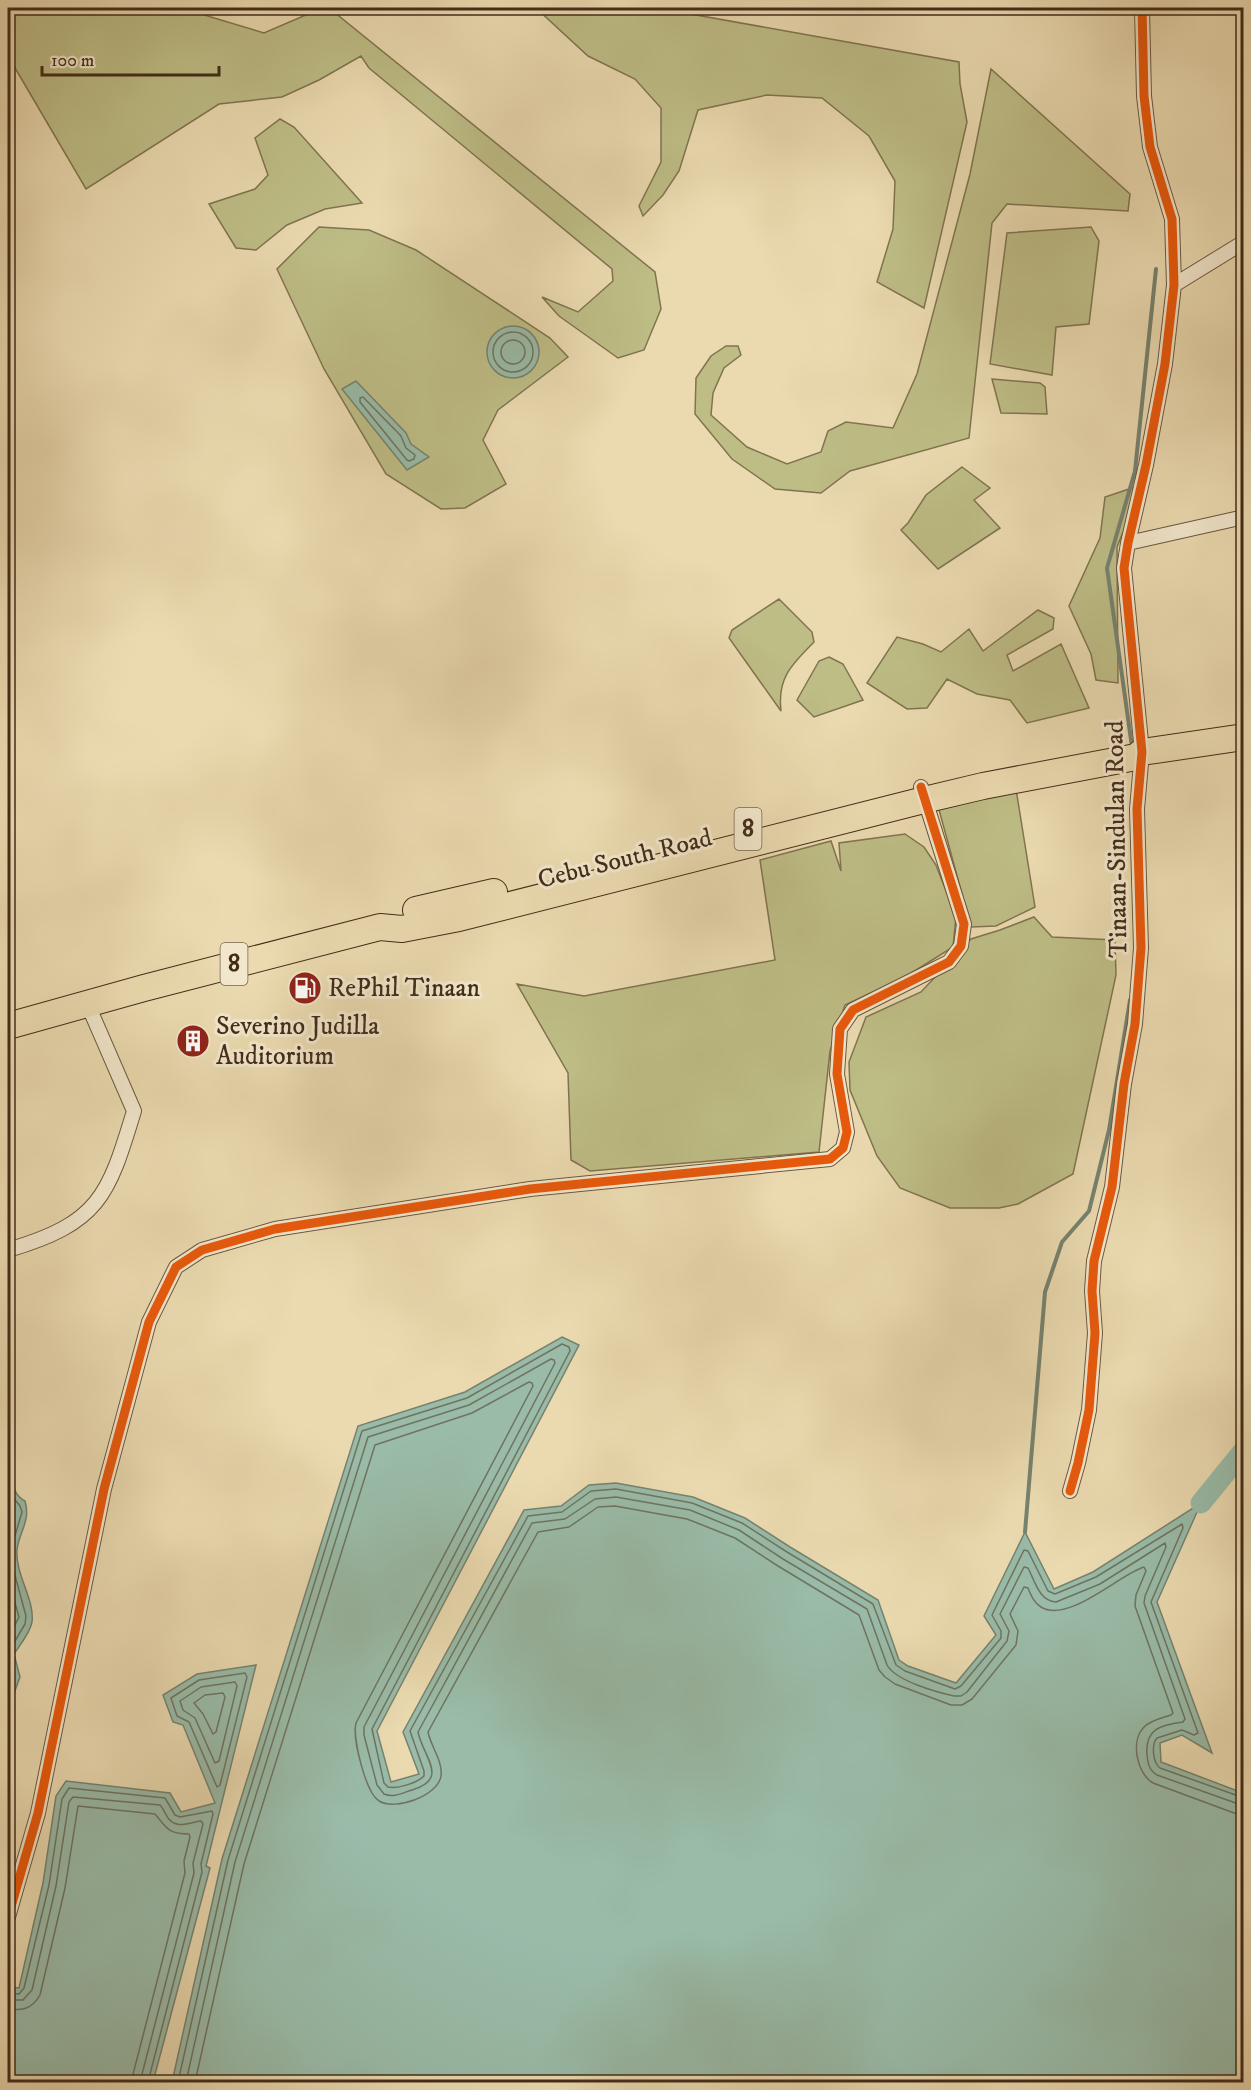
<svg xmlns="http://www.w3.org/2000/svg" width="1251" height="2090" viewBox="0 0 1251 2090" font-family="'IM FELL DW Pica',serif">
  <rect width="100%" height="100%" fill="#ebdab0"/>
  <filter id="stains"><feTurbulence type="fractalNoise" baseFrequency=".00333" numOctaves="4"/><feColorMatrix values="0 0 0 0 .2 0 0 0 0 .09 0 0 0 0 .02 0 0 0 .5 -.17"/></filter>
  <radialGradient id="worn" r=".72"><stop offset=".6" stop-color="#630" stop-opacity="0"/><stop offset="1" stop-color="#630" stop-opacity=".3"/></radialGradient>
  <!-- green -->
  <path fill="#bebd86" stroke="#807450" stroke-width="1.5" d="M 8,8 L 181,8 L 264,33 L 322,8 L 329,8 L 655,272 L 661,309 L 644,350 L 618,358 L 559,316 L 542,297 L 578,312 L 613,281 L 612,269 L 369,68 L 361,56 L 319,80 L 282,97 L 219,104 L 86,189 L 8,56 Z
    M 536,8 L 657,8 L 959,62 L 960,84 L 967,122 L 924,308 L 877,282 L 893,229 L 895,181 L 869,136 L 822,98 L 767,95 L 698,110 L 679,171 L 663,195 L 643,216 L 639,206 L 661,162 L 661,108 L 635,79 L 588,56 Z
    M 991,69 L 1130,194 L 1128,211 L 1007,204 L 992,223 L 969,438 L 850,471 L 821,493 L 775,489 L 732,459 L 695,414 L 696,378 L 711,356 L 726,346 L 738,346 L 741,355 L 724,368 L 713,393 L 711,415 L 747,447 L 787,464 L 821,452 L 828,431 L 846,422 L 893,428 L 917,374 L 970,174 Z
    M 280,119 L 294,127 L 362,203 L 325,209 L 287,225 L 256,250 L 236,248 L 209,204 L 255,189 L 268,175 L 255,138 Z
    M 319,227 L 369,230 L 416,250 L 550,338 L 568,357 L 498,410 L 483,440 L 506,484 L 465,508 L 441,509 L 386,474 L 324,369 L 277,269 Z
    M 1091,227 L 1099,241 L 1089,324 L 1056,327 L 1052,375 L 990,364 L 1007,233 Z
    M 992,379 L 1040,383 L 1045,387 L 1047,414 L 1001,413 Z
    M 962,467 L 990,488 L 974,500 L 1000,528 L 938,569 L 901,530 L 908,523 L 926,495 Z
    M 1135,487 L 1128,520 L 1117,547 L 1118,683 L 1096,680 L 1091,654 L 1069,606 L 1100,538 L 1105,497 Z
    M 779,599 L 812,632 L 814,642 C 792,664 777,678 781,711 L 729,638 L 732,630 Z
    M 1038,610 L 1054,618 L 1053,629 L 1007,655 L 1013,671 L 1061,644 L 1089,708 L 1027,723 L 1010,700 L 977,694 L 947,679 L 927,708 L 907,709 L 867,683 L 897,637 L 923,644 L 941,652 L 969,629 L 983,651 Z
    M 829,657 L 843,664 L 863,700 L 814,717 L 797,700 L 819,661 Z
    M 1016,789 L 1035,907 L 996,926 L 971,927 L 938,806 Z
    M 905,834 L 924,847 L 936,865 L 956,917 L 953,947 L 905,977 L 845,1005 L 830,1051 L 819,1152 L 590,1171 L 571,1160 L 568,1073 L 517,984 L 584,996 L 775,960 L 760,860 L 831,841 L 841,871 L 839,843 Z
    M 1034,917 L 1052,937 L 1115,940 L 1116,975 L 1073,1174 L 1018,1204 L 999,1208 L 950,1208 L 900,1188 L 877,1156 L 850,1090 L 849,1062 L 866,1017 L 921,992 L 971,939 L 1000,930 Z"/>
  <!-- water -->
  <path fill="#99bba8" stroke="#76826f" stroke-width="1.5" d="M487 352a26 26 0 1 1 52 0a26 26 0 1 1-52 0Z
    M 356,381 L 406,433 L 411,444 L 429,457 L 407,470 L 342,389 Z
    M 562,1337 L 579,1345 L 377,1731 L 391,1782 L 419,1774 L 403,1732 L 524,1510 L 561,1506 L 589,1485 L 616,1483 L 693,1497 L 745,1518 L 790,1547 L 878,1600 L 899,1660 L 908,1666 L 956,1683 L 996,1635 L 984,1616 L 1025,1532 L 1054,1589 L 1093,1572 L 1201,1503 L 1157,1602 L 1212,1753 L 1182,1735 L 1160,1743 L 1161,1762 L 1243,1793 L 1243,2082 L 172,2082 L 222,1859 L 358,1426 L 465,1392 Z
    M 8,1467 C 13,1478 11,1494 25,1501 C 31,1522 19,1531 17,1550 C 15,1574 35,1600 32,1622 C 30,1633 20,1645 14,1654 L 20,1677 L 8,1710 Z
    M 256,1665 L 206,1866 L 210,1868 L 153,2082 L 8,2082 L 8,1987 L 19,1988 L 43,1883 L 56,1796 L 66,1781 L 170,1793 L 181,1812 L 215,1803 L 183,1725 L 173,1722 L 163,1695 L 197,1674 Z"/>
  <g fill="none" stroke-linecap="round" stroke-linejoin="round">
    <!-- shore -->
    <path stroke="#6e7460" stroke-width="1.5" d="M493 352a20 20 0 1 1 40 0a20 20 0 1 1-40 0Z
      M501 352a12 12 0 1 1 24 0a12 12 0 1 1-24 0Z
      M 363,397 L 401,436 L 406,448 L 415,455 L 414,459 L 409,461 L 407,460 L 360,402 L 360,398 Z
      M 8,1491 L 20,1506 L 22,1512 L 11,1549 L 13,1568 L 26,1616 L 25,1624 L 8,1653 L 14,1677 L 8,1696
      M 8,1578 L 19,1617 L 8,1639
      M 245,1673 L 247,1677 L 220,1785 L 217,1787 L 189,1722 L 177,1716 L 171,1698 L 199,1680 Z
      M 235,1682 L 237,1686 L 219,1761 L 215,1763 L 195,1718 L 183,1710 L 180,1701 L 201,1687 Z
      M 223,1693 L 225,1697 L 216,1732 L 213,1734 L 203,1714 L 194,1703 L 205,1695 Z
      M 8,1993 L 19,1994 L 24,1988 L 49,1885 L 62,1799 L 69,1788 L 165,1798 L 175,1815 L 180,1817 L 212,1811 L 213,1814 L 201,1864 L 202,1872 L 148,2082
      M 8,2000 L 23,2000 L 32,1990 L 56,1886 L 69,1802 L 73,1797 L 160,1805 C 164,1809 165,1814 168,1818 C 177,1830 190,1822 201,1821 L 203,1824 L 193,1863 L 194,1873 L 140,2082
      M 8,2009 C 22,2011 32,2009 40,1995 L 65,1888 L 78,1806 L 155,1814 C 167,1828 168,1834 189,1834 L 190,1837 L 184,1861 L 185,1873 L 131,2082
      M 178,2082 L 228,1860 L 362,1431 L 467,1398 L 562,1344 L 569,1347 L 570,1351 L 372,1729 L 384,1783 L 388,1787 C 398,1789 417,1783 424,1776 L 424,1771 L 410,1731 L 528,1516 L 562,1512 L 591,1491 L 616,1489 L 692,1503 L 742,1523 L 787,1552 L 873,1604 L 896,1665 L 905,1671 L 955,1689 L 961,1686 L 1001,1638 L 1001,1631 L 992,1615 L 1024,1550 L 1028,1551 L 1048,1591 L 1055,1594 L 1096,1577 L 1182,1524 L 1183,1528 L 1151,1602 L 1198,1733 L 1194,1735 L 1182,1730 L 1157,1738 C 1151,1745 1153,1763 1160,1768 L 1244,1798
      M 186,2082 L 235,1862 L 368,1437 L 469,1405 L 551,1359 L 554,1360 L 555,1363 L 364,1727 L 364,1735 L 377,1785 L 384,1794 C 394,1798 402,1793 412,1790 C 450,1779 423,1757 418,1732 L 532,1523 L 565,1519 L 595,1499 L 616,1497 L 690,1510 L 739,1530 L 783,1559 L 867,1609 L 887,1665 C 896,1681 936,1692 954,1696 L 961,1696 L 967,1692 L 1007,1641 L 1009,1631 L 1000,1614 L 1024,1567 L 1028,1568 C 1035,1581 1039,1601 1056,1602 L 1100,1584 L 1165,1543 L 1166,1547 L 1145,1596 L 1144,1603 L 1185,1719 L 1183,1722 C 1160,1725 1145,1729 1147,1755 C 1148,1764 1149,1770 1157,1775 L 1244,1806
      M 195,2082 L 244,1864 L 375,1445 L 472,1413 L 529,1382 L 532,1383 L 533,1386 L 356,1723 C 352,1738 366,1793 379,1801 C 395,1811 438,1796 441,1776 C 443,1761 431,1747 428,1732 L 538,1532 L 569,1527 L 598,1507 L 615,1506 L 687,1519 L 735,1538 L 778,1566 L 859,1615 L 879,1670 L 885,1677 L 895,1684 L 951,1705 L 962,1705 L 972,1699 L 1016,1645 L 1018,1631 L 1010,1614 L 1024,1587 L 1028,1588 C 1031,1595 1034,1603 1041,1607 C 1068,1624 1120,1574 1144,1567 L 1146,1571 L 1136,1595 L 1135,1606 L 1173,1713 L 1171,1715 C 1162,1718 1151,1720 1144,1727 C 1130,1741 1137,1774 1153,1783 L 1234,1813 L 1244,1815"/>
    <!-- stream -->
    <path stroke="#76826f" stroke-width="4" d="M 1132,747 L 1107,568 L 1135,471 L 1156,269
      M 1025,1532 L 1045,1292 L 1062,1242 L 1089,1211 L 1109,1130 L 1130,1000"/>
    <!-- river -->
    <path stroke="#99bba8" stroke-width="21" d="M 1201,1503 L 1244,1450"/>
    <defs>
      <path id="street" d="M 1174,285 L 1244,242
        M 1128,543 L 1244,517
        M 8,1250 C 99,1223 108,1197 134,1111 L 88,1005
        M 1070,1491 L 1078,1463 L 1089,1410 L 1095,1333 L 1092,1291 L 1094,1261 L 1112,1187 L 1124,1084 L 1135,1024 L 1141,948 L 1137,809 L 1142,752 L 1124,568 L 1128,543 L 1146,465 L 1165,364 L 1174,285 L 1172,219 L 1150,147 L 1144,96 L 1142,8
        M 8,1917 L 38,1813 L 104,1489 L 149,1322 L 176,1267 L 202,1250 L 275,1229 L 530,1189 L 830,1159 L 843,1148 L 847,1132 L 837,1074 L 840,1029 L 853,1010 L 949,962 L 961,946 L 964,924 L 921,787"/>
      <path id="highway" d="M 416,910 L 494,892
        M 8,1026 L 144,988 L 380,927 L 402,929 L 459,918 L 924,800 L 983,786 L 1136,757 L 1142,752 L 1244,737"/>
    </defs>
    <!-- street casing -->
    <use href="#street" stroke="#6c583f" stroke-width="16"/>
    <!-- highway casing -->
    <use href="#highway" stroke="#422c19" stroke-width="28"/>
    <!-- street -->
    <use href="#street" stroke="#f2e7cc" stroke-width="14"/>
    <!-- highway -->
    <use href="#highway" stroke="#ebdab0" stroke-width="26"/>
    <defs>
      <path id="cycleway" d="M 1070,1491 L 1078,1463 L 1089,1410 L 1095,1333 L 1092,1291 L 1094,1261 L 1112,1187 L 1124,1084 L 1135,1024 L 1141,948 L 1137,809 L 1142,752 L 1124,568 L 1128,543 L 1146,465 L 1165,364 L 1174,285 L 1172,219 L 1150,147 L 1144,96 L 1142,8
        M 8,1917 L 38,1813 L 104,1489 L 149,1322 L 176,1267 L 202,1250 L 275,1229 L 530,1189 L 830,1159 L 843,1148 L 847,1132 L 837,1074 L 840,1029 L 853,1010 L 949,962 L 961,946 L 964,924 L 921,787"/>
    </defs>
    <!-- cycleway casing -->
    <use href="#cycleway" stroke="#f2e7cc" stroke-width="13"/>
    <!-- cycleway -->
    <use href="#cycleway" stroke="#e8590c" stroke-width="9"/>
  </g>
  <!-- icons -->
  <defs>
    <symbol id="fuel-disc" viewBox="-11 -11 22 22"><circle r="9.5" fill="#8f2418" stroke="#f2e7cc"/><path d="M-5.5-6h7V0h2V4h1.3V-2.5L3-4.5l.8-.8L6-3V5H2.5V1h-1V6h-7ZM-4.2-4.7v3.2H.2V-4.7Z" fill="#fff"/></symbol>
    <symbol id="building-disc" viewBox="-11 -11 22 22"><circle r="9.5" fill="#8f2418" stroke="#f2e7cc"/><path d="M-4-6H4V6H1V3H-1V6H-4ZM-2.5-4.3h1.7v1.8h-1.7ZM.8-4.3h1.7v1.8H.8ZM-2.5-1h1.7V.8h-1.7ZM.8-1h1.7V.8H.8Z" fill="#fff"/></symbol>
  </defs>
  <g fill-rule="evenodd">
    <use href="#fuel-disc" x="286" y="969" width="38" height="38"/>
    <use href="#building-disc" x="174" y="1022" width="38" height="38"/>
  </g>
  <g text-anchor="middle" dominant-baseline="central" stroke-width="6" stroke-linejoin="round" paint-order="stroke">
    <!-- shield labels -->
    <g fill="#f2e7cc" stroke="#77644f" stroke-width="1.5">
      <rect x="734.5" y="808" width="27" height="42" rx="4.5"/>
      <rect x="220.5" y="943" width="27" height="42" rx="4.5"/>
    </g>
    <g font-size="24" font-weight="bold" fill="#422c19">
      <text x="748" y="829">8</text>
      <text x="234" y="964">8</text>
    </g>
    <!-- street labels -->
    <g font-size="26" fill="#422c19" stroke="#f2e7cc">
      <text transform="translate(1117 839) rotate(-91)">Tinaan-Sindulan Road</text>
      <text transform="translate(625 859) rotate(-14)">Cebu South Road</text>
    </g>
    <!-- poi labels -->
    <g font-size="26" fill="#422c19" stroke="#f2e7cc" text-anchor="start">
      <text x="328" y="988">RePhil Tinaan</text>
      <text x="216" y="1026">Severino Judilla<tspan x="216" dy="30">Auditorium</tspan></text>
    </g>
  </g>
  <!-- margin -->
  <rect width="1251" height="2090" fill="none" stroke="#ebdab0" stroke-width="30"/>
  <rect x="9" y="9" width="1233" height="2072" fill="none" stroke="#422c19" stroke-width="3"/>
  <rect x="15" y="15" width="1221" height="2060" fill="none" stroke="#422c19" stroke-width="1.5"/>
  <!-- scale -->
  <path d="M42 66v9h177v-9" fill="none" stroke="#422c19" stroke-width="3"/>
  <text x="51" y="66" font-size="18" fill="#422c19" stroke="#f2e7cc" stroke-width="4.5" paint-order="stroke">100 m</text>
  <rect width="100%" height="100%" filter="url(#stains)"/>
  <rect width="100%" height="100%" fill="url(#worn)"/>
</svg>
